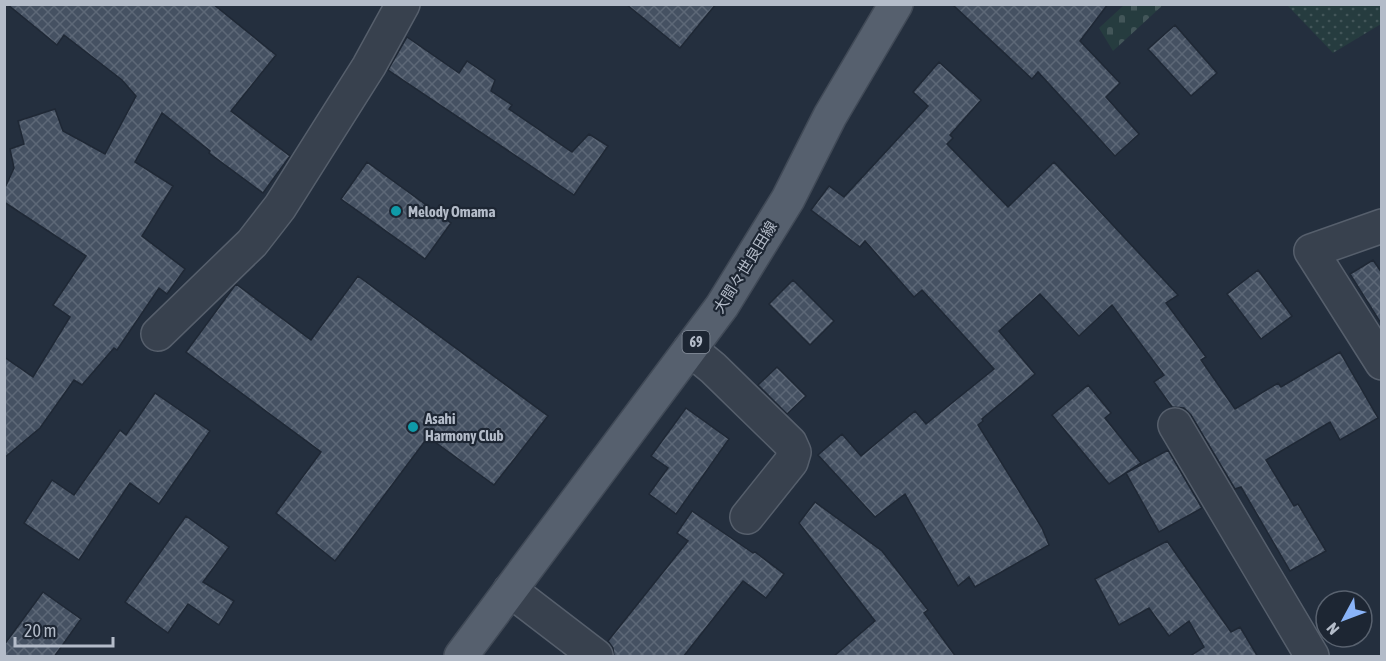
<svg xmlns="http://www.w3.org/2000/svg" width="1386" height="661" viewBox="0 0 1386 661" font-family="'Asap Condensed','Noto Sans JP',sans-serif">
  <defs>
    <pattern id="grass-dots" width="8" height="8" patternUnits="userSpaceOnUse" patternTransform="scale(1.5)"><rect width="8" height="8" fill="#263c3f"/><path d="M2 2h.1M6 6h.1" fill="none" stroke="#435659" stroke-width="1.8" stroke-linecap="round"/></pattern>
    <pattern id="cemetery-stones" width="16" height="16" patternUnits="userSpaceOnUse" patternTransform="scale(1.5)"><rect width="16" height="16" fill="#263c3f"/><path d="M2 7V4a2 2 0 0 1 4 0v3zM10 15v-3a2 2 0 0 1 4 0v3z" fill="#435659"/></pattern>
    <pattern id="building-cross-hatch" width="8" height="8" patternUnits="userSpaceOnUse" patternTransform="scale(1.5)"><rect width="8" height="8" fill="#455162"/><path d="M0 0l8 8M0 8l8-8" fill="none" stroke="#5d6877"/></pattern>
  </defs>
  <rect width="100%" height="100%" fill="#242f3e"/>
  <!-- grass -->
  <path fill="url(#grass-dots)" d="M 1287,5 L 1381,5 L 1381,24 L 1333,53 Z"/>
  <!-- cemetery -->
  <path fill="url(#cemetery-stones)" d="M 1124,5 L 1163,5 L 1113,51 L 1099,28 Z"/>
  <!-- building -->
  <path fill="url(#building-cross-hatch)" stroke="#1f2835" stroke-width="1.5" d="M 7,4 L 213,4 L 276,55 L 231,111 L 290,156 L 263,193 L 209,153 L 210,151 L 162,113 L 135,162 L 173,186 L 142,236 L 185,269 L 167,294 L 159,288 L 117,350 L 114,348 L 82,385 L 74,380 L 40,428 L 4,458 L 4,357 L 33,377 L 70,317 L 53,305 L 86,256 L 4,202 L 4,190 L 14,168 L 10,149 L 24,144 L 18,121 L 55,109 L 63,131 L 105,154 L 136,96 L 122,80 L 64,35 L 57,45 Z
    M 626,4 L 716,4 L 680,48 Z
    M 952,4 L 1108,4 L 1080,41 L 1120,83 L 1106,97 L 1139,134 L 1115,156 L 1038,72 L 1032,79 Z
    M 1175,25 L 1217,73 L 1191,96 L 1148,49 Z
    M 407,37 L 459,73 L 467,61 L 495,80 L 491,91 L 512,105 L 509,109 L 572,152 L 589,134 L 608,146 L 574,195 L 388,70 Z
    M 939,62 L 981,100 L 950,135 L 953,138 L 947,144 L 1008,207 L 1054,162 L 1178,295 L 1166,303 L 1206,357 L 1201,360 L 1235,409 L 1278,383 L 1281,387 L 1340,352 L 1378,418 L 1340,440 L 1330,422 L 1266,460 L 1294,506 L 1298,504 L 1326,551 L 1290,571 L 1241,487 L 1235,489 L 1191,415 L 1184,408 L 1172,407 L 1154,382 L 1164,375 L 1112,305 L 1079,336 L 1040,294 L 999,331 L 1035,374 L 982,419 L 983,421 L 978,425 L 1042,528 L 1049,545 L 975,587 L 969,577 L 958,586 L 905,494 L 875,517 L 818,455 L 842,434 L 861,456 L 915,411 L 926,424 L 994,369 L 922,290 L 914,297 L 865,241 L 860,247 L 811,210 L 829,186 L 844,197 L 928,106 L 913,92 Z
    M 367,162 L 451,223 L 425,259 L 341,199 Z
    M 1373,260 L 1382,273 L 1382,325 L 1350,274 Z
    M 1258,270 L 1292,316 L 1261,339 L 1227,294 Z
    M 358,276 L 548,416 L 494,485 L 428,437 L 335,561 L 276,513 L 321,452 L 186,352 L 236,284 L 311,340 Z
    M 793,280 L 834,321 L 810,345 L 769,304 Z
    M 777,367 L 806,396 L 787,414 L 758,385 Z
    M 1088,385 L 1111,413 L 1105,418 L 1141,463 L 1109,484 L 1052,415 Z
    M 155,393 L 210,431 L 159,504 L 130,483 L 79,560 L 24,523 L 52,480 L 74,495 L 120,430 L 126,435 Z
    M 686,408 L 729,439 L 676,514 L 649,494 L 668,468 L 651,456 Z
    M 1168,450 L 1202,508 L 1159,532 L 1126,473 Z
    M 815,502 L 882,551 L 928,610 L 924,613 L 956,657 L 833,657 L 875,621 L 799,523 Z
    M 692,511 L 753,553 L 755,552 L 784,574 L 766,598 L 743,581 L 683,657 L 614,657 L 613,648 L 608,641 L 688,541 L 677,533 Z
    M 186,516 L 229,547 L 203,582 L 234,601 L 219,625 L 188,604 L 168,633 L 125,602 Z
    M 1167,541 L 1231,632 L 1240,627 L 1258,657 L 1189,657 L 1204,647 L 1189,621 L 1169,636 L 1149,608 L 1119,625 L 1095,579 Z
    M 43,592 L 81,619 L 54,657 L 4,657 L 4,645 Z"/>
  <g fill="none" stroke-linecap="round" stroke-linejoin="round">
    <defs>
      <path id="minor" d="M 1382,226 L 1311,251 L 1382,363
        M 158,334 L 252,243 L 280,207 L 369,66 L 403,4
        M 690,349 L 713,368 L 790,443 L 794,452 L 791,462 L 747,517
        M 1175,425 L 1312,656
        M 510,590 L 596,656"/>
      <path id="primary" d="M 461,656 L 722,306 L 788,199 L 830,116 L 896,4"/>
    </defs>
    <!-- minor casing -->
    <use href="#minor" stroke="#565f6c" stroke-width="36"/>
    <!-- primary casing -->
    <use href="#primary" stroke="#414a57" stroke-width="36"/>
    <!-- minor -->
    <use href="#minor" stroke="#38414e" stroke-width="33"/>
    <!-- primary -->
    <use href="#primary" stroke="#56606e" stroke-width="33"/>
  </g>
  <!-- markers -->
  <g fill="#0f9aa8" stroke="#1d2633" stroke-width="2">
    <circle cx="396" cy="211" r="6"/>
    <circle cx="413" cy="427" r="6"/>
  </g>
  <g text-anchor="middle" dominant-baseline="central" stroke-width="4.5" stroke-linejoin="round" paint-order="stroke">
    <!-- shield labels -->
    <rect fill="#1d2633" stroke="#878f9c" stroke-width="1.5" x="682.5" y="331" width="27" height="22" rx="4.5"/>
    <g font-size="14" font-weight="bold" fill="#b4bcc9">
      <text x="696" y="342">69</text>
    </g>
    <!-- poi labels -->
    <g font-size="15" font-weight="bold" fill="#b4bcc9" stroke="#1d2633" text-anchor="start">
      <text x="408" y="211">Melody Omama</text>
      <text x="425" y="418">Asahi<tspan x="425" dy="17">Harmony Club</tspan></text>
    </g>
    <!-- street labels -->
    <g font-size="15" fill="#b4bcc9" stroke="#1d2633">
      <text transform="translate(745 267) rotate(-58)">大間々世良田線</text>
    </g>
  </g>
  <!-- border -->
  <rect width="1386" height="661" fill="none" stroke="#b4bcc9" stroke-width="12"/>
  <!-- north arrow -->
  <g transform="translate(1344 619) rotate(229)"><circle r="28" fill="#1d2633" stroke="#59626f" stroke-width="1.5"/>
  <path d="M0-4.5L10 22L0 15L-10 22Z" fill="#8ab4f8"/>
  <text y="-9" font-size="16" font-weight="bold" text-anchor="middle" fill="#b4bcc9">N</text>
  </g>
  <!-- scale -->
  <path d="M15 637v9h98v-9" fill="none" stroke="#b4bcc9" stroke-width="3"/>
  <text x="24" y="637" font-size="18" fill="#b4bcc9" stroke="#1d2633" stroke-width="4.5" paint-order="stroke">20 m</text>
</svg>
